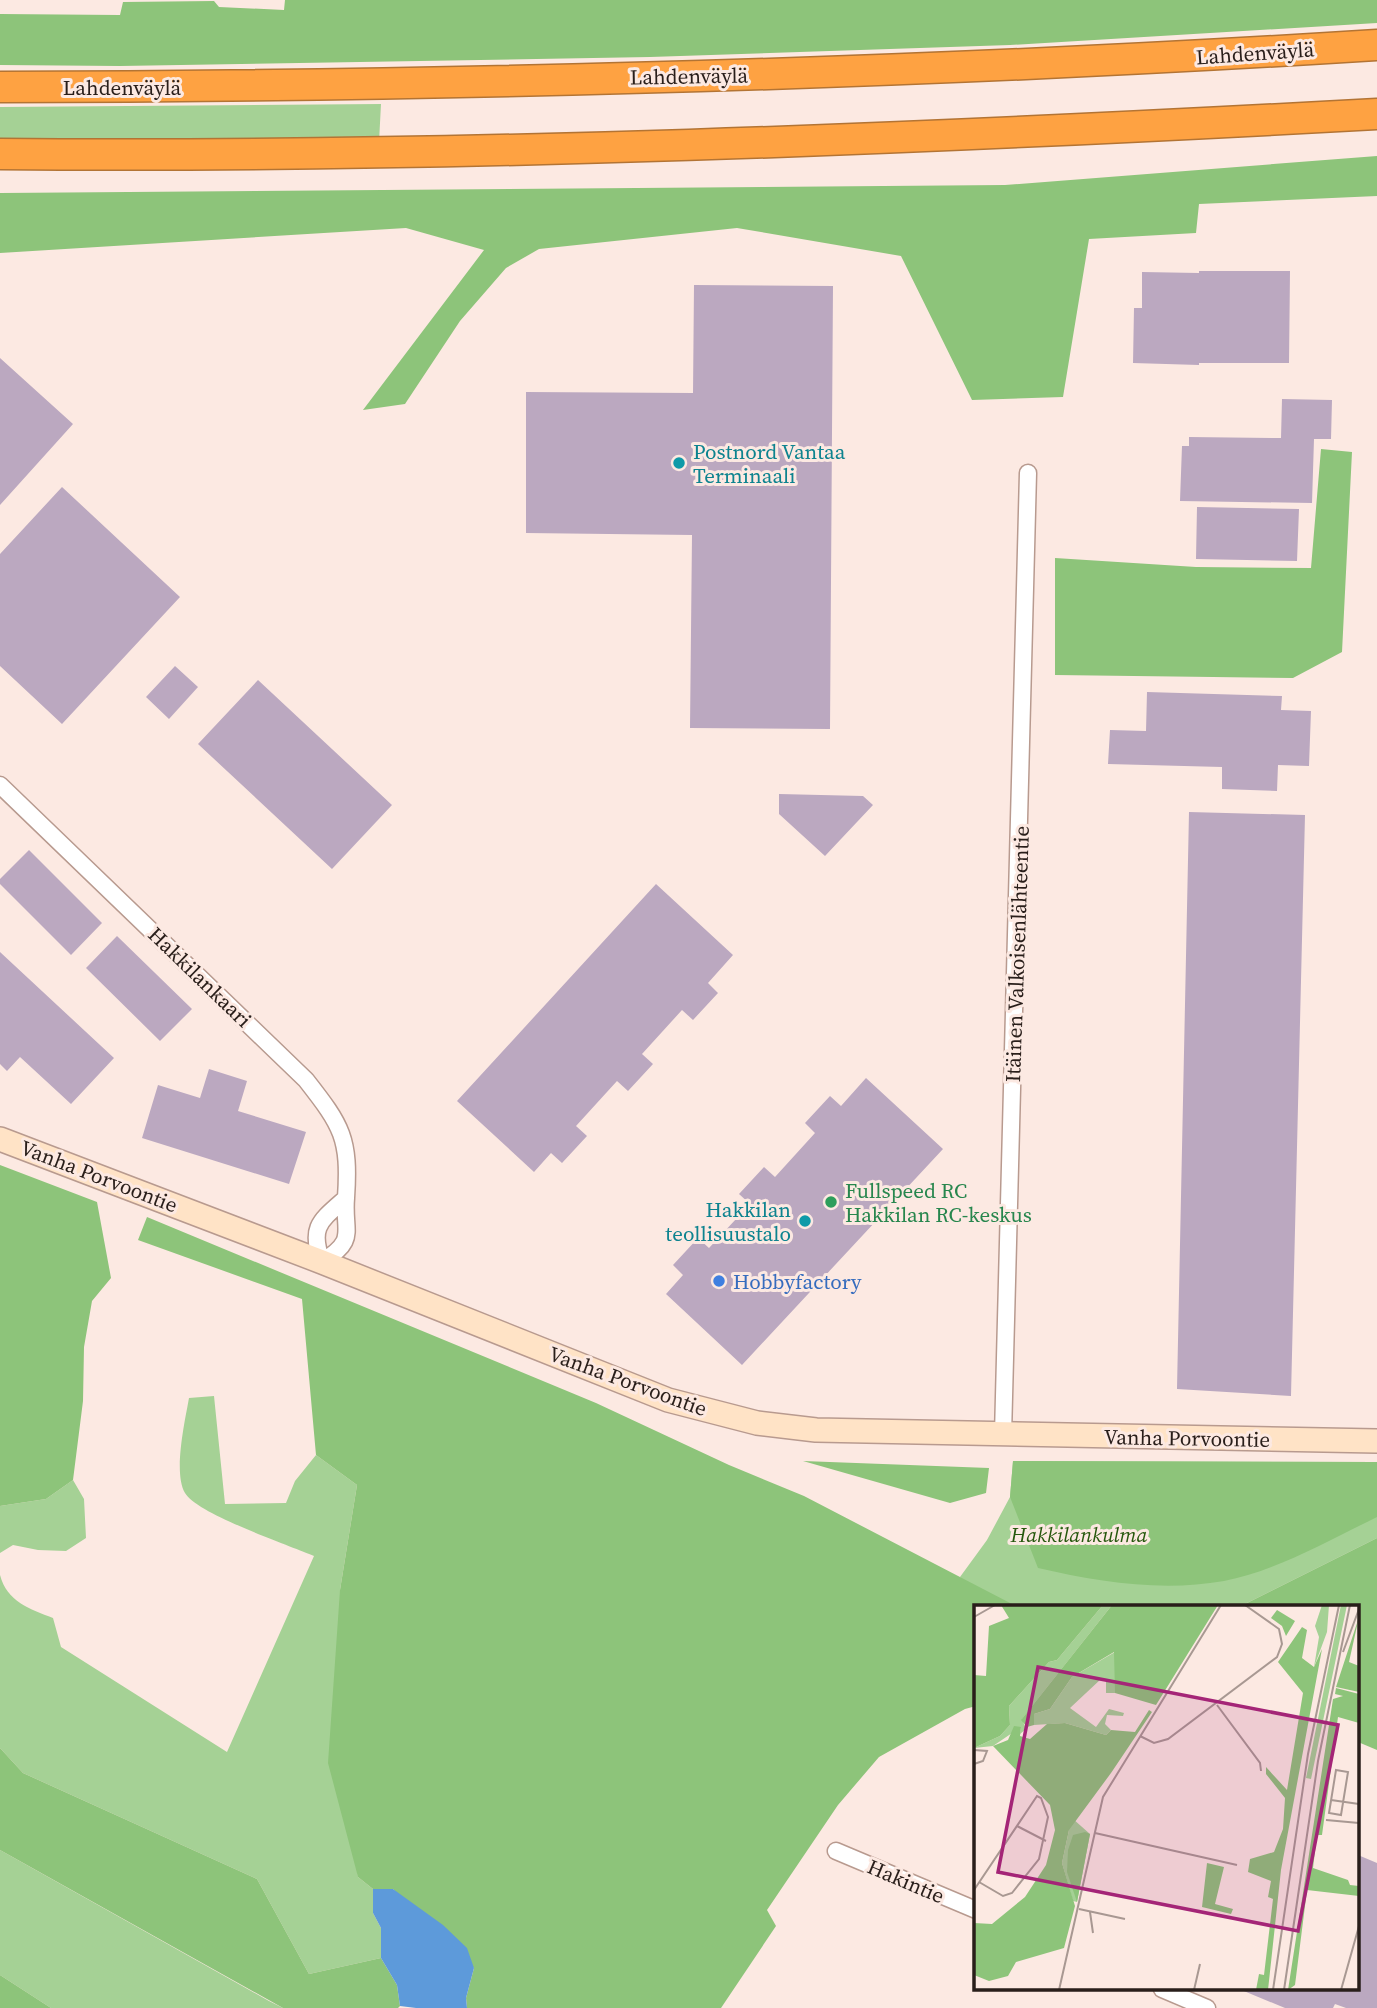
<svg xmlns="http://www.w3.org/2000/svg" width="1377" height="2008" viewBox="0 0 1377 2008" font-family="'Source Serif 4',serif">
  <rect width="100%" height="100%" fill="#fce9e2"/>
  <!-- green -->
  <path fill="#a5d195" d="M 381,104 L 379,142 L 0,144 L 0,107 Z
    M 214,1396 L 225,1504 L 286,1503 L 295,1481 L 316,1455 L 357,1485 L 340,1590 L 358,1877 L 373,1889 L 373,1913 L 381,1928 L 381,1958 L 309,1974 L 257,1879 L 23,1773 L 0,1748 L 0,1575 C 7,1602 30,1609 53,1618 L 61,1647 L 227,1752 L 314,1556 C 289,1545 197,1514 185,1493 C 173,1473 185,1421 189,1398 Z
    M 1013,1461 L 1377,1462 L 1377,1538 L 1239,1607 L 1036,1607 L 1012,1604 L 976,1607 L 960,1577 L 987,1540 L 1010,1497 Z
    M 73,1480 L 84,1499 L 86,1538 L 66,1551 L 38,1550 L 13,1545 L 0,1553 L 0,1506 L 46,1499 Z
    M 0,1850 L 269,2001 L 283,2008 L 51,2008 L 0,1975 Z"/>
  <!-- forest -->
  <path fill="#8dc47a" d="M 285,0 L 1377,0 L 1377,23 L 1010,45 L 650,57 L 120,66 L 0,65 L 0,14 L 120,15 L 123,2 L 214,1 L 219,7 L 284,10 Z
    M 1377,156 L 1377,196 L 1199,204 L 1196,233 L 1089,239 L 1063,397 L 972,400 L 901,256 L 737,228 L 539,249 L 506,268 L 460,321 L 405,404 L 363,410 L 484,250 L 406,228 L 0,253 L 0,193 L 1005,185 Z
    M 1321,449 L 1352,452 L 1342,652 L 1293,678 L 1055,675 L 1055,558 L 1196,567 L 1311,568 Z
    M 0,1165 L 97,1202 L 111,1278 L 92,1301 L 84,1347 L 83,1401 L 73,1480 L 46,1499 L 0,1506 Z
    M 147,1217 L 596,1403 L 729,1465 L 804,1496 L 1012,1604 L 1036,1607 L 976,1607 L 976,1706 L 965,1709 L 879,1757 L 838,1805 L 767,1910 L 776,1926 L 721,2008 L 467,2008 L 466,1998 L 474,1968 L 393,1889 L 373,1889 L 358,1877 L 328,1763 L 340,1590 L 357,1485 L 316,1455 L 302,1299 L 138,1240 Z
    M 803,1461 L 989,1468 L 986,1493 L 950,1503 Z
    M 1013,1461 L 1377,1462 L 1377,1517 C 1330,1540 1276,1571 1224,1581 C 1162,1592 1099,1582 1038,1568 L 1010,1497 Z
    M 1377,1538 L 1377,1750 L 1358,1742 L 1358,1607 L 1239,1607 Z
    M 0,1748 L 23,1773 L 257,1879 L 309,1974 L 381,1958 L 397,1985 L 400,2006 L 398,2008 L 283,2008 L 0,1850 Z
    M 0,1975 L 51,2008 L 0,2008 Z"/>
  <!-- water -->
  <path fill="#5d9ada" d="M 373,1889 L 393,1889 L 443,1925 L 467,1948 L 474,1968 L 466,1998 L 467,2008 L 416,2008 L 400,2006 L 397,1985 L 381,1958 L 381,1928 L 373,1913 Z"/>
  <!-- building -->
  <path fill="#bba8c0" d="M 1199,271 L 1290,271 L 1289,363 L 1199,363 L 1199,365 L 1133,363 L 1134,308 L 1142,308 L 1142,272 L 1199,273 Z
    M 694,285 L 833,286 L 830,729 L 690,728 L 692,535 L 526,533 L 526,392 L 693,393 Z
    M 0,358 L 73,424 L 0,505 Z
    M 1282,399 L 1332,400 L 1331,439 L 1314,439 L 1312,503 L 1180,501 L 1182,446 L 1189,446 L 1189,437 L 1281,438 Z
    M 62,487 L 180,597 L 62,724 L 0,666 L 0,554 Z
    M 1197,507 L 1299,509 L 1297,561 L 1196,559 Z
    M 175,666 L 198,687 L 169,719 L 146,697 Z
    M 258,680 L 392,805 L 332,869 L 198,744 Z
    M 1147,692 L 1282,696 L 1281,710 L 1311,711 L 1309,766 L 1278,765 L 1277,791 L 1222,789 L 1222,767 L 1108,764 L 1110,730 L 1146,731 Z
    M 779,794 L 863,796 L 873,805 L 825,856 L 779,814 Z
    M 1189,812 L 1305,815 L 1291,1396 L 1177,1389 Z
    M 29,850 L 102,923 L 71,955 L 0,884 L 0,879 Z
    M 656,884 L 733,955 L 708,983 L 718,993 L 693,1020 L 682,1010 L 642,1054 L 653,1064 L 628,1091 L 617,1081 L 576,1126 L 587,1136 L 562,1163 L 551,1153 L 534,1172 L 457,1101 Z
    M 117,936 L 192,1009 L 160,1041 L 86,968 Z
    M 0,952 L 114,1058 L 71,1104 L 20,1057 L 7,1071 L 0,1064 Z
    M 209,1069 L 247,1081 L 238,1111 L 306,1132 L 289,1184 L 142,1138 L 158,1085 L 200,1098 Z
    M 866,1078 L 943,1149 L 742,1365 L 666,1294 L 683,1275 L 673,1265 L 698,1238 L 709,1248 L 750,1204 L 739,1194 L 764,1167 L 775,1177 L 815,1133 L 805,1123 L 830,1096 L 841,1106 Z
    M 1358,1855 L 1377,1863 L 1377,2008 L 1346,2008 L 1335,2004 L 1333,2008 L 1285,2008 L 1239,1989 L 1358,1989 Z"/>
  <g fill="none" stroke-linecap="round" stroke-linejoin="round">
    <defs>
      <path id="minor" d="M 0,785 L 306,1080 C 342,1126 350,1138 346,1198 C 343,1233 358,1239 322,1262 C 309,1227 320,1221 346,1198
        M 1003,1435 L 1028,473
        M 836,1851 L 976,1910
        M 1162,1989 L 1207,2008"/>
      <path id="secondary" d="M 0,1139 L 322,1262 L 668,1400 L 757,1423 L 816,1430 L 1377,1441"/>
      <path id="motorway" d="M 0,87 C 459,86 919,74 1377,45
        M 0,154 C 459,158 919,139 1377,114"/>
    </defs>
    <!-- minor casing -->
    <use href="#minor" stroke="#b89a8f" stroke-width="19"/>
    <!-- secondary casing -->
    <use href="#secondary" stroke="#b89a8f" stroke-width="26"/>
    <!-- motorway casing -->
    <use href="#motorway" stroke="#b37434" stroke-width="33"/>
    <!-- minor -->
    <use href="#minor" stroke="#fff" stroke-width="16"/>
    <!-- secondary -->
    <use href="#secondary" stroke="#ffe3c6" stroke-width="23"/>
    <!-- motorway -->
    <use href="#motorway" stroke="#fea242" stroke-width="30"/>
  </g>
  <!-- markers -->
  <g fill="#0f9aa8" stroke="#fce9e2" stroke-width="2.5">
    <circle cx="679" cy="463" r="7"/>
    <circle cx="805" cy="1221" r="7"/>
  </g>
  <circle fill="#2e9e5b" stroke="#fce9e2" stroke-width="2.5" cx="831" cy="1202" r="7"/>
  <circle fill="#3f7fe0" stroke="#fce9e2" stroke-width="2.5" cx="719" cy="1281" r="7"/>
  <g text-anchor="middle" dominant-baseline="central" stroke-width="6" stroke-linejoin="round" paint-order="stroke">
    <!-- street labels -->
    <g font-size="21" fill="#291e1a" stroke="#fce9e2">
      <text transform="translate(1255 53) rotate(-4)">Lahdenväylä</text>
      <text transform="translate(689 76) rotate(-1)">Lahdenväylä</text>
      <text x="122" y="87">Lahdenväylä</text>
      <text transform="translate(1017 954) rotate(-88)">Itäinen Valkoisenlähteentie</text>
      <text transform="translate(200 977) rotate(44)">Hakkilankaari</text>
      <text transform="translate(99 1176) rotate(21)">Vanha Porvoontie</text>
      <text transform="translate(628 1381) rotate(20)">Vanha Porvoontie</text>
      <text transform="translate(1187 1438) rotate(1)">Vanha Porvoontie</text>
      <text transform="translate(906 1881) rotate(23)">Hakintie</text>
    </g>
    <!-- culture labels -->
    <g font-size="21" fill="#0d838f" stroke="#fce9e2" text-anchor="start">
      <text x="693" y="451">Postnord Vantaa<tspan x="693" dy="24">Terminaali</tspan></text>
      <text x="791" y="1209" text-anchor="end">Hakkilan<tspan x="791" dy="24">teollisuustalo</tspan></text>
    </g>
    <!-- leisure labels -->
    <g font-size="21" fill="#27864d" stroke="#fce9e2" text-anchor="start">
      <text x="845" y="1190">Fullspeed RC<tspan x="845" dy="24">Hakkilan RC-keskus</tspan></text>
    </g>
    <!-- shop labels -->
    <g font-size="21" fill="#366cbe" stroke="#fce9e2" text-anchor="start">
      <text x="733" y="1281">Hobbyfactory</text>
    </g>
    <!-- park labels -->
    <g font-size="21" font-style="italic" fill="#26580d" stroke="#fce9e2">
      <text x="1079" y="1534">Hakkilankulma</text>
    </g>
  </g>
  <!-- overview -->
  <g transform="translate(974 1605)">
    <rect width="385" height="385" fill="#fce9e2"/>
    <path d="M 129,0 L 138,0 L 48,114 L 52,124 L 46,129 L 47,122 L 19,141 L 0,143 L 26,131 L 36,120 L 35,101 L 75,57 L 83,55 ZM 348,0 L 355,0 L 353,27 L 340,62 L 345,32 L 341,21 ZM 367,0 L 373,0 L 337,174 L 332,173 ZM 141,47 L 141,88 L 132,88 L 132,74 L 127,74 L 96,103 L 122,122 L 135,104 L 150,108 L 149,111 L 133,110 L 131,119 L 137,125 L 132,130 L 91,118 L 60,120 L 60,109 L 76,104 L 98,72 ZM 81,198 L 116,229 L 103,297 L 99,296 L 88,258 L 95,225 Z" fill="#a5d195"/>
    <path d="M 27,0 L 129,0 L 83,55 L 75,57 L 35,101 L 36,120 L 26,131 L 0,143 L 0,70 L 12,71 L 15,21 L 35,13 ZM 138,0 L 244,0 L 182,100 L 141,88 L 140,47 L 98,72 L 76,104 L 60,109 L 60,120 L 53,122 L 47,115 ZM 303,5 L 321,16 L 312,31 L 308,21 L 297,13 ZM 385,12 L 375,57 L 385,61 L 385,87 L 362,82 ZM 328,22 L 333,25 L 328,53 L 340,62 L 348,44 L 307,265 L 294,385 L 282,385 L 285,369 L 290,370 L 299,294 L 294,292 L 297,276 L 274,267 L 276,254 L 300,247 L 309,224 L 311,193 L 292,169 L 292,162 L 313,185 L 329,88 L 304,57 ZM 362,83 L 385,89 L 385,118 L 364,112 L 348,230 L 343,230 L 339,263 L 374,275 L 376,280 L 385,281 L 385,291 L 333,285 L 321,380 L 314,385 L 359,94 L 369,91 L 361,89 ZM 175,105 L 178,107 L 137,168 L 95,225 L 88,258 L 101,301 L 90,343 L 42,357 L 34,371 L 15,376 L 0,370 L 0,318 L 18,319 L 51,292 L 72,260 L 81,225 L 76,200 L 19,141 L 34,135 L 40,121 L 47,122 L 46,131 L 56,134 L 73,119 L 91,118 L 132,130 L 137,125 L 161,127 ZM 111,227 L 116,229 L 103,297 L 93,267 L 94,245 L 99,230 ZM 233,258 L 250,262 L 241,299 L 259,304 L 257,309 L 228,302 Z" fill="#8dc47a"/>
    <path fill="none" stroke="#a89892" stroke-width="2" d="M 0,12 L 21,0M 369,47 L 385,4M 243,100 L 286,158 L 287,166M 166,131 L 180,138 L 194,134 L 303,52 L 308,39 L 305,24 L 271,0M 0,145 L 13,146 L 9,156 L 0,159M 362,165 L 374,167 L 367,210 L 355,208 ZM 357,195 L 385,199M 352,215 L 385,218M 43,221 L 72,236M 121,228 L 263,260M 0,285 L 63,191 L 67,193 L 74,212 L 65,254 L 38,288 L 29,291 L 5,277M 105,304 L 151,314M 116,307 L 119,328M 85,385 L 129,192 L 247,0M 220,385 L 226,359M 299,385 L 334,149 L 365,0M 310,385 L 344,156 L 376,0M 367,385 L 385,321"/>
    <path fill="#a42577" fill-opacity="0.15" stroke="#a42577" stroke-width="3.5" d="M 64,62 L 364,120 L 324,326 L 24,267 Z"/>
    <rect width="385" height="385" fill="none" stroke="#291e1a" stroke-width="3.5"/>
  </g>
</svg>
